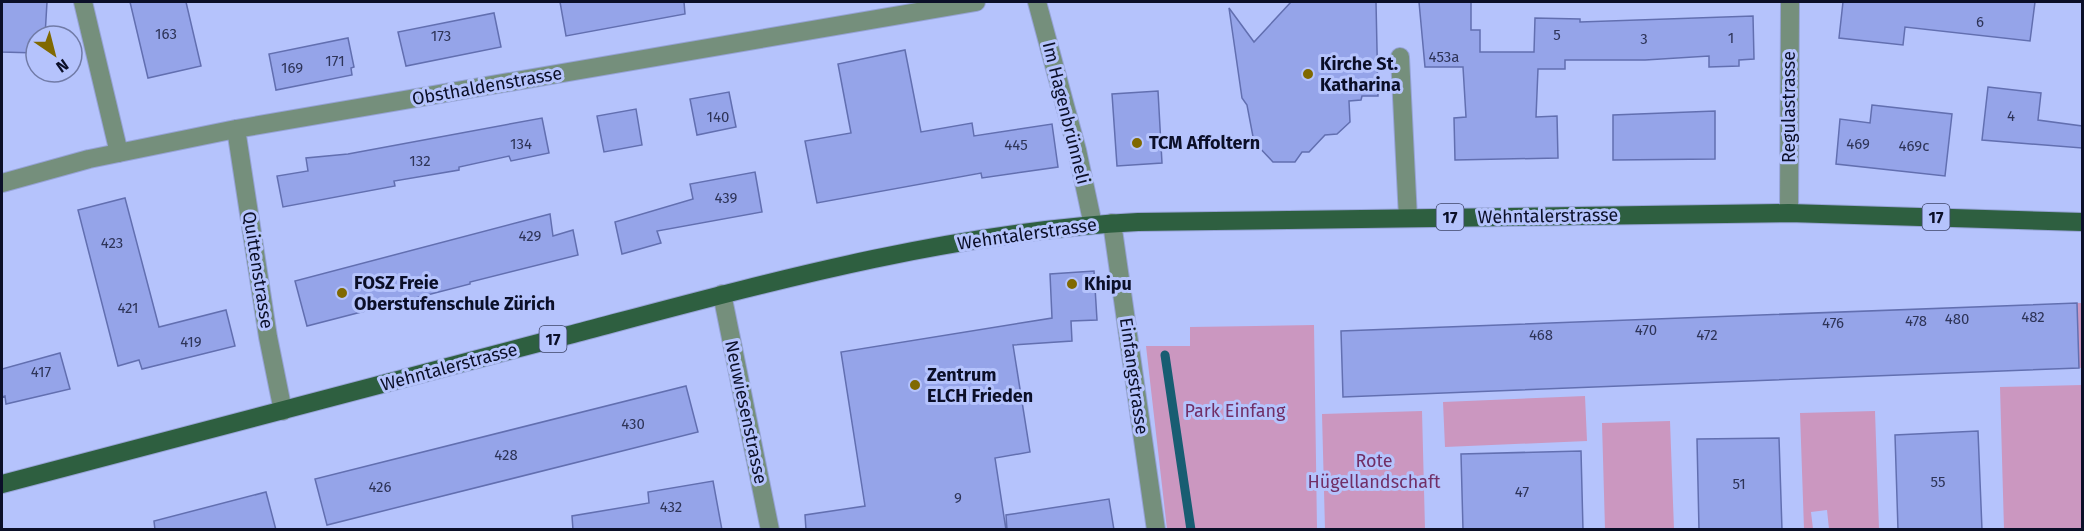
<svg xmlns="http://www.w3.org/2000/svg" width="2084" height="531" viewBox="0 0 2084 531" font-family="'Fira Sans',sans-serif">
  <rect width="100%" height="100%" fill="#b5c3fc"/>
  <!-- green -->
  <path fill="#cb97c0" d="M 2077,303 L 2082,303 L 2082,368 L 2079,368 Z
    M 1314,325 L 1317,529 L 1167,529 L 1146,346 L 1190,346 L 1190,327 Z
    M 2082,385 L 2082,529 L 2004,529 L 2000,387 Z
    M 1585,396 L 1587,441 L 1445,447 L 1443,402 Z
    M 1422,411 L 1425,529 L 1325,529 L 1322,414 Z
    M 1875,411 L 1879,529 L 1829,529 L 1827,510 L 1811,512 L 1813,529 L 1804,529 L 1800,413 Z
    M 1670,421 L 1674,529 L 1605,529 L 1602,423 Z"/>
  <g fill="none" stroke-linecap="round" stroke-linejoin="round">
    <!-- stream -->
    <path stroke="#185d72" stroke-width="9" d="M 1165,355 L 1191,530"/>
  </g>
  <!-- building -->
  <path fill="#95a4e9" stroke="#626fb0" stroke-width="1.5" d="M 2,2 L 47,2 L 45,36 L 36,36 L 36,53 L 2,52 Z
    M 130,2 L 186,2 L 201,66 L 148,78 Z
    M 560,2 L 684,2 L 685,14 L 566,36 Z
    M 1291,2 L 1376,2 L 1378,96 L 1362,96 L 1361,100 L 1349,101 L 1350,122 L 1337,134 L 1325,135 L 1309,152 L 1302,152 L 1295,162 L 1273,162 L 1254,142 L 1247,105 L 1242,98 L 1229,8 L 1254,42 Z
    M 1419,2 L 1471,2 L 1471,30 L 1480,30 L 1480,52 L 1534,52 L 1535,18 L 1580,19 L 1580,22 L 1753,16 L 1754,59 L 1739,60 L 1739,66 L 1709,67 L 1709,56 L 1645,60 L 1565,60 L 1565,69 L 1538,69 L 1536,117 L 1557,116 L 1558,158 L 1455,160 L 1454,118 L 1466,117 L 1463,67 L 1425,67 Z
    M 1843,2 L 2035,2 L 2030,41 L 1905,27 L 1903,45 L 1839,38 Z
    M 494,13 L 501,47 L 406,66 L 398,32 Z
    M 348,38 L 354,67 L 351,68 L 352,75 L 276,90 L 269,54 Z
    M 905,50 L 921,132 L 972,123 L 974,136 L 1052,124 L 1058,167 L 982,178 L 981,173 L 817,203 L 805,141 L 851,133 L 838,64 Z
    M 1988,87 L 2041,93 L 2038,120 L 2082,126 L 2082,148 L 1982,140 Z
    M 1158,91 L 1162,163 L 1117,166 L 1112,94 Z
    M 729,92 L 736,127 L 697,135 L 690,99 Z
    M 1872,105 L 1952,114 L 1945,176 L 1836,164 L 1840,119 L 1870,123 Z
    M 636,109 L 642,145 L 604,152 L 597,116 Z
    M 1715,111 L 1715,159 L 1613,160 L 1613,115 Z
    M 542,118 L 549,153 L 511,161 L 509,156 L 459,167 L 459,170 L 394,181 L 395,186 L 283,207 L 277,176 L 308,171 L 306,158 L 348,154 Z
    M 755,172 L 762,212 L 657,231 L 661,243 L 622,254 L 615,222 L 693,199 L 690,184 Z
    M 125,198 L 159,327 L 226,310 L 235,346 L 142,369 L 139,360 L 118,366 L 78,210 Z
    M 550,214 L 553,236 L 573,230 L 578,255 L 470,282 L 470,284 L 307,326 L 295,281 Z
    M 1094,271 L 1097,320 L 1071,321 L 1072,341 L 1013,345 L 1030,452 L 995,458 L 1006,530 L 806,530 L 805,515 L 865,506 L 841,352 L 1052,318 L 1050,274 Z
    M 2077,303 L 2079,368 L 1343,397 L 1341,331 Z
    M 60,353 L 70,389 L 6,404 L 5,396 L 2,397 L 2,369 Z
    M 686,386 L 698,432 L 327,525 L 315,479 Z
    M 1978,431 L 1982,530 L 1898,530 L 1895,435 Z
    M 1779,438 L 1782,530 L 1699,530 L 1697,439 Z
    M 1581,451 L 1583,530 L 1463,530 L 1461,454 Z
    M 713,481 L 722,530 L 573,530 L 572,516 L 649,503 L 648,492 Z
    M 266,492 L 276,530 L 155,530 L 154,521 Z
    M 1109,499 L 1114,530 L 1007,530 L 1006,515 Z"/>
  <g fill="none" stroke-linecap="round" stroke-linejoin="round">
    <defs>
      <path id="minor" d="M 83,2 L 119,153
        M 1037,2 L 1077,150 L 1093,225
        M 1400,57 L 1408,218
        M 236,129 L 268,337 L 283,411
        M 2,183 L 89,159 L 236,129 L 976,2
        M 1789,213 L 1790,2
        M 1112,223 L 1156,530
        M 722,294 L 770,530"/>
      <path id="major" d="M 2,484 C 191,435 380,385 569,335 C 755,286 945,232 1138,222 L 1789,213 L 2082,222"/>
    </defs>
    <!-- minor casing -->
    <use href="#minor" stroke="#96a3d6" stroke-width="20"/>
    <!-- major casing -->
    <use href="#major" stroke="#96a3d6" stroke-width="20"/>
    <!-- minor -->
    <use href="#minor" stroke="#758f7c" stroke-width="18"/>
    <!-- major -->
    <use href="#major" stroke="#2e5f40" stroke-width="18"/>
  </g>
  <!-- markers -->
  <g fill="#806901" stroke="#b5c3fc" stroke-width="2">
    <circle cx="1308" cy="74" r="6"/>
    <circle cx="1137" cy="143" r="6"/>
    <circle cx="1072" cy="284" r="6"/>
    <circle cx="342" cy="293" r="6"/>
    <circle cx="915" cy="385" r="6"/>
  </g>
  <g text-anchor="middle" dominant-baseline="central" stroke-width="6" stroke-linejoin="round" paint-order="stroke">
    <!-- number labels -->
    <g font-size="15" fill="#2e3458">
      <text x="1980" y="22">6</text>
      <text x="166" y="34">163</text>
      <text x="1557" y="35">5</text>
      <text x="441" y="36">173</text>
      <text x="1731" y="38">1</text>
      <text x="1644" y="39">3</text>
      <text x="1444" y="57">453a</text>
      <text x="335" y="61">171</text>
      <text x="292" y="68">169</text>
      <text x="2011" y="116">4</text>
      <text x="718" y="117">140</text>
      <text x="521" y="144">134</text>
      <text x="1858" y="144">469</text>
      <text x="1016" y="145">445</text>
      <text x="1914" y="146">469c</text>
      <text x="420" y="161">132</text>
      <text x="726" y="198">439</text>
      <text x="530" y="236">429</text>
      <text x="112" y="243">423</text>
      <text x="128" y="308">421</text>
      <text x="2033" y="317">482</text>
      <text x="1957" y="319">480</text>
      <text x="1916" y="321">478</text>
      <text x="1833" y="323">476</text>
      <text x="1646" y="330">470</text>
      <text x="1541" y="335">468</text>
      <text x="1707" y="335">472</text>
      <text x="191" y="342">419</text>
      <text x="41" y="372">417</text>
      <text x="633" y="424">430</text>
      <text x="506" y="455">428</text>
      <text x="1938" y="482">55</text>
      <text x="1739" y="484">51</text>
      <text x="380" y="487">426</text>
      <text x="1522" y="492">47</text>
      <text x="958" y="498">9</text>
      <text x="671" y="507">432</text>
    </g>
    <!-- shield labels -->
    <g fill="#b5c3fc" stroke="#3e4568" stroke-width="1.5">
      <rect x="1436.5" y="204" width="27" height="26" rx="4.5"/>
      <rect x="1922.5" y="204" width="27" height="26" rx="4.5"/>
      <rect x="539.5" y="326" width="27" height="26" rx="4.5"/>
    </g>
    <g font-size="16" font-weight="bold" fill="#0b0f28">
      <text x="1450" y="217">17</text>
      <text x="1936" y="217">17</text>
      <text x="553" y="339">17</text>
    </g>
    <!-- poi labels -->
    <g font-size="18" font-weight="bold" fill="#0b0f28" stroke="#b5c3fc" text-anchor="start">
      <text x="1320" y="64">Kirche St.<tspan x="1320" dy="21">Katharina</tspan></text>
      <text x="1149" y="143">TCM Affoltern</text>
      <text x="354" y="283">FOSZ Freie<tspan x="354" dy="21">Oberstufenschule Zürich</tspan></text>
      <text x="1084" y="284">Khipu</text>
      <text x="927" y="375">Zentrum<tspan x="927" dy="21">ELCH Frieden</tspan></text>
    </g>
    <!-- street labels -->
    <g font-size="18" fill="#0b0f28" stroke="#b5c3fc">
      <text transform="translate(487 86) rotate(-10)">Obsthaldenstrasse</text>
      <text transform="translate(1789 107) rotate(-90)">Regulastrasse</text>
      <text transform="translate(1066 113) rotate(76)">Im Hagenbrünneli</text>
      <text transform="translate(1548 216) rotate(-1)">Wehntalerstrasse</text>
      <text transform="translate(1027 234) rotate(-8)">Wehntalerstrasse</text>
      <text transform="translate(258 270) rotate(81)">Quittenstrasse</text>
      <text transform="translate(449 367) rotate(-15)">Wehntalerstrasse</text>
      <text transform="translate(1134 376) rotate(82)">Einfangstrasse</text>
      <text transform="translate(746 412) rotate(78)">Neuwiesenstrasse</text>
    </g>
    <!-- park labels -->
    <g font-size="18" fill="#712f66" stroke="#b5c3fc">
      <text x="1235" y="411">Park Einfang</text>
      <text x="1374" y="461">Rote<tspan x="1374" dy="21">Hügellandschaft</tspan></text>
    </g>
  </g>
  <!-- border -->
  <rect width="2084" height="531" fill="none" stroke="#0b0f28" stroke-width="6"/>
  <!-- north arrow -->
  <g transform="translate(54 54) rotate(145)"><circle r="28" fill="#b5c3fc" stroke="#717ba7" stroke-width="1.5"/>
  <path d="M0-4.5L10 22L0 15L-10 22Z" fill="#806901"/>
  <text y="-9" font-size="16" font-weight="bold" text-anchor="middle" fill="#0b0f28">N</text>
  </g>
</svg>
